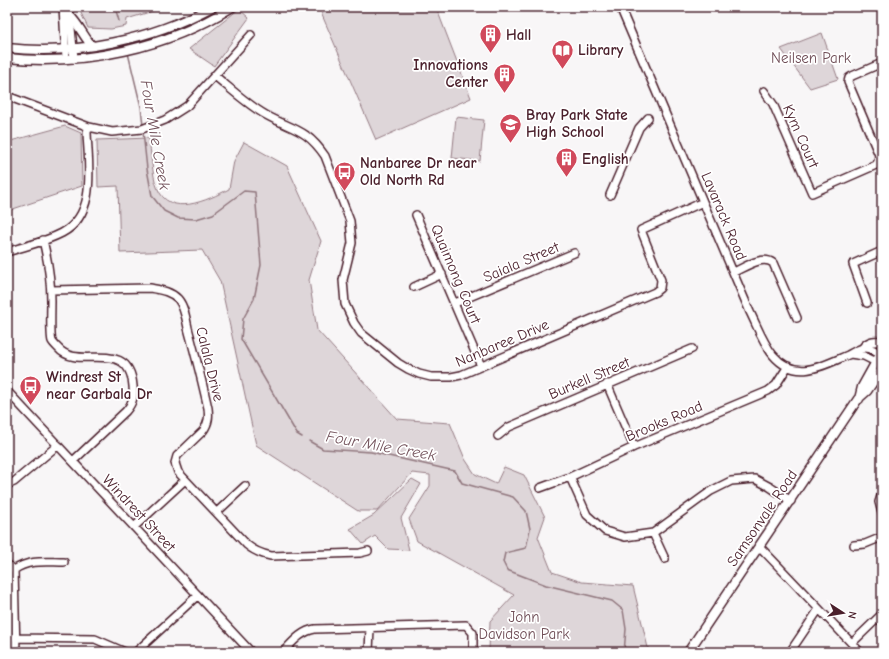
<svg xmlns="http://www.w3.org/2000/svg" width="889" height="659" viewBox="0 0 889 659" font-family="'Comic Neue',sans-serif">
  <rect width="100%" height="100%" fill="#f8f6f7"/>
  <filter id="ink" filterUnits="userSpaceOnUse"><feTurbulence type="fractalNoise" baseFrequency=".025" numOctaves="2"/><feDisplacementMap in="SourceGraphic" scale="8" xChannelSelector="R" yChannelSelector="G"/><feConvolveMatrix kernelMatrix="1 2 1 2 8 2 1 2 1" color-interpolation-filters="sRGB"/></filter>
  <g filter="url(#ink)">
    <!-- green -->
    <path fill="#ded6d9" stroke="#947a82" d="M 79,7 L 166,7 L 127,19 L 126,26 L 111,29 L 88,28 L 80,11 Z
      M 321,7 L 436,7 L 471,98 L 376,140 L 322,15 Z
      M 239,9 L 249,18 L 214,66 L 189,49 Z
      M 822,33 L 838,79 L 810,88 L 781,49 Z
      M 456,117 L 484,120 L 480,161 L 452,158 Z
      M 65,126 L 81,133 L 82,186 L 7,211 L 7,142 Z
      M 149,138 C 151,151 152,175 157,187 C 169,219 208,200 229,189 L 234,161 L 244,142 L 287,166 L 321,241 L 309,280 L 317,330 L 397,419 L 450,423 L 465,459 L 475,474 L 496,484 L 504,467 L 524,475 L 545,517 L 538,537 L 552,572 L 582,582 L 633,586 L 649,652 L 489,652 L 490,621 L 514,595 L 417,541 L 409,519 L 430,486 L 430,475 L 412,473 L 377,511 L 358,511 L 256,445 L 220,281 L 202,250 L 120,253 L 118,186 L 98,187 L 97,140 Z
      M 412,479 L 421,484 L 401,518 L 409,550 L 388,549 L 375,536 L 363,544 L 350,529 L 374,515 Z"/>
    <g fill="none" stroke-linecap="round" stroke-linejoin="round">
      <!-- stream -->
      <path stroke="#8f747b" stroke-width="1.5" d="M 115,7 L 119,21
        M 128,53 L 141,107 L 143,126
        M 143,132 L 147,169 L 152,196 L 164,211 L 178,218 L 196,219 L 213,214 L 244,191 L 255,192 L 261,265 L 254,299 L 243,319 L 241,339 L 297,434 L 302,437
        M 309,441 L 323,449 L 371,452 L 455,471 L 462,483 L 513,497 L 526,511 L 530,529 L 526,548 L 505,553 L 503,562 L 507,570 L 546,585 L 612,601 L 623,610 L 626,629 L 624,652"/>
      <defs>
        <path id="minor" d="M 63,7 L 66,59
          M 69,7 L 74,59
          M 620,7 L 750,312 C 757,326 763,343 773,355 C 796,382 822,366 848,355 C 854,352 859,348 865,348 C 871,348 877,351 882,355
          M 215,76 C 231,89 248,105 266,115 C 293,130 306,128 325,156 L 350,221 L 352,243 L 343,280 L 345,304 L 354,323 L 361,333 L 398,363 L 408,369 L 419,374 L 431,377 L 451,377 L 461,375 L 655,292 L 660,288 L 661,280 L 641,230 L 703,202
          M 764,91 L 773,104 L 812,193 L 876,165 L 878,162
          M 7,96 L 89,127 L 112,132 L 142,129 L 165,120 L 187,106 L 251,35
          M 882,164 L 878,162 L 879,155 L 848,82 L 849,78 L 852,76 L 882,63
          M 610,195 L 639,128 L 648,118
          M 416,215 L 481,366
          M 43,240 C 48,261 51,280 51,301 C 51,308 50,336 52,341 C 53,343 56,346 58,348 C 78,372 129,336 133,386 C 134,397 133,403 126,411 L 73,461
          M 7,252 C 25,246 45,242 62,233 C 98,214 88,165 87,132 L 89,127
          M 734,272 C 745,267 762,255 773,263 L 797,318
          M 414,287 L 442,274
          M 51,290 L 150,288 C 160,290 170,291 178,299 C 184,306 186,318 188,328 C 195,354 202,381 208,408 C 209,416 209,423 203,431 L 177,456 L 175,463 L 178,472 L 247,545 C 254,551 262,554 271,556 L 360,553 L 368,551
          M 455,303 L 574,253
          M 867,303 L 853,264 L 882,251
          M 850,354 L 864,356 L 882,365
          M 607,384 L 634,447
          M 7,391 L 251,652
          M 498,436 L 509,427 L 692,349
          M 570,477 L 587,515 L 605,531 L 625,537 L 653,533 L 711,491 L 731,481 L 755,479 L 770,487 L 791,501
          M 7,485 L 14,482 L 58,445
          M 540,488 L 570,477 L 634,447 L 768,391 L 776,385 L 788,366
          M 882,493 L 879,502 L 882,513
          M 217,512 L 245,486
          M 134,527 L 185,480
          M 653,533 L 665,559
          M 854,545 L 865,544 L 882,537
          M 760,547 L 860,652
          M 7,564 L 14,570
          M 14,570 L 16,652
          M 14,570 C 29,559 46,562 64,562
          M 15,638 L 95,639 L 125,652
          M 852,643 L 882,614
          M 136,652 L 198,595
          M 283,652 C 292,643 301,631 315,629 L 466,625 L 473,633 L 473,652
          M 369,652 L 370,628
          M 790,652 L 819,609"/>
        <path id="major" d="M 70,16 C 79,25 84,37 92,46
          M 7,48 C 76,56 152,39 212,7
          M 7,58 C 84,66 167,48 232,7
          M 863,348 C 868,341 874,341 882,341
          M 859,399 L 862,387 L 882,351
          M 688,652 L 858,399 L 867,391 L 882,369"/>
      </defs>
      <!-- minor casing -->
      <use href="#minor" stroke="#4a1f2b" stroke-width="10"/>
      <!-- major casing -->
      <use href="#major" stroke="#4a1f2b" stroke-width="11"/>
      <!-- minor -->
      <use href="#minor" stroke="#fff" stroke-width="7"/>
      <!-- major -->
      <use href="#major" stroke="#fff" stroke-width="8"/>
    </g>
  </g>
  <!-- icons -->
  <defs>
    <symbol id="building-pin" viewBox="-11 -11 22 30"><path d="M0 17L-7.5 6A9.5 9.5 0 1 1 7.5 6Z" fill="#d1495b" stroke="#fff"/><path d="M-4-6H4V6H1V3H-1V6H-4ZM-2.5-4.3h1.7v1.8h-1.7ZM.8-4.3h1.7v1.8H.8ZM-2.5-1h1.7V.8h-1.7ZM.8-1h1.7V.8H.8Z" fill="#fff"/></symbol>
    <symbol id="library-pin" viewBox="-11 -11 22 30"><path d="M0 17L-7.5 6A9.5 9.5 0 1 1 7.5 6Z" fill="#d1495b" stroke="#fff"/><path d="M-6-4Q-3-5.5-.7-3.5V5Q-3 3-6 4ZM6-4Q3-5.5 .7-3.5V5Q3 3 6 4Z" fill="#fff"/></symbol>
    <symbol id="school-pin" viewBox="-11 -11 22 30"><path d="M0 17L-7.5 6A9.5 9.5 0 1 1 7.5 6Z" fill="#d1495b" stroke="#fff"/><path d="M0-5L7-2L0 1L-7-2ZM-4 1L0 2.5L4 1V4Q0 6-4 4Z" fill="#fff"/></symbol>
    <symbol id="bus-pin" viewBox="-11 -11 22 30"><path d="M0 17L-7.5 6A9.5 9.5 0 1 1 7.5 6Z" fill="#d1495b" stroke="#fff"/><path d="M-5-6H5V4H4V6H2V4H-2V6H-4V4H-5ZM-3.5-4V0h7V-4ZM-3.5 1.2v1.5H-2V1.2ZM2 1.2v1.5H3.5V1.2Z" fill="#fff"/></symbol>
  </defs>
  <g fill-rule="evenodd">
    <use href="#building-pin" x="478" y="22" width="25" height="34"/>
    <use href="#library-pin" x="550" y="38" width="25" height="34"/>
    <use href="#building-pin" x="492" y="62" width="25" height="34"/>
    <use href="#school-pin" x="498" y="112" width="25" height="34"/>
    <use href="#building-pin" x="554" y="146" width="25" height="34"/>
    <use href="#bus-pin" x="332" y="160" width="25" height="34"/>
    <use href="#bus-pin" x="18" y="374" width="25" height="34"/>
  </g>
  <g text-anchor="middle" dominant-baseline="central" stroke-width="3.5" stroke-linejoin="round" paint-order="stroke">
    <!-- poi labels -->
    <g font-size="15" font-weight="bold" fill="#4a1f2b" stroke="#fff" text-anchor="start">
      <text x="506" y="35">Hall</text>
      <text x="578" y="50">Library</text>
      <text x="488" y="65" text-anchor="end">Innovations<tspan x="488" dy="17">Center</tspan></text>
      <text x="526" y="115">Bray Park State<tspan x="526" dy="17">High School</tspan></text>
      <text x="582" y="159">English</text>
      <text x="360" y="163">Nanbaree Dr near<tspan x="360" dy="17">Old North Rd</tspan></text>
      <text x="46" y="377">Windrest St<tspan x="46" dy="17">near Garbala Dr</tspan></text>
    </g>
    <!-- park labels -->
    <g font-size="15" fill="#6f4d56" stroke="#fff">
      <text x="811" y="58">Neilsen Park</text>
      <text x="524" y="617">John<tspan x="524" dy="17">Davidson Park</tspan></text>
    </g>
    <!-- street labels -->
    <g font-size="15" fill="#4a1f2b" stroke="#fff">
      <text transform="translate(801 136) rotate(66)">Kym Court</text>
      <text transform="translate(724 216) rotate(67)">Lavarack Road</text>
      <text transform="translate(521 262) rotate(-23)">Saiala Street</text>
      <text transform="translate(456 274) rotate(67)">Quaimong Court</text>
      <text transform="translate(502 343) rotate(-23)">Nanbaree Drive</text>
      <text transform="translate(210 364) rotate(76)">Calala Drive</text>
      <text transform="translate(589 378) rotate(-23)">Burkell Street</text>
      <text transform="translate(664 421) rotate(-23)">Brooks Road</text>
      <text transform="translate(139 513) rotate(47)">Windrest Street</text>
      <text transform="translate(762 518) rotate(-56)">Samsonvale Road</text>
    </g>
    <!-- water labels -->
    <g font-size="16" font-style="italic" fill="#72515a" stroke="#fff">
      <text transform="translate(155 135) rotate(80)">Four Mile Creek</text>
      <text transform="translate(381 446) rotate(10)">Four Mile Creek</text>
    </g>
  </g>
  <!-- margin -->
  <rect width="889" height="659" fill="none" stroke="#fff" stroke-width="24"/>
  <rect x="12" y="12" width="865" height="635" fill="none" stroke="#4a1f2b" stroke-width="1.5" filter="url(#ink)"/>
  <!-- north arrow -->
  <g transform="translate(843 613) rotate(102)" stroke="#ffffff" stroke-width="3" paint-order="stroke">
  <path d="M0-3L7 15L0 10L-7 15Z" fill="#4a1f2b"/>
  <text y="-6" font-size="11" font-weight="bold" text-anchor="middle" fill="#4a1f2b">N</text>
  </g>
</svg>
